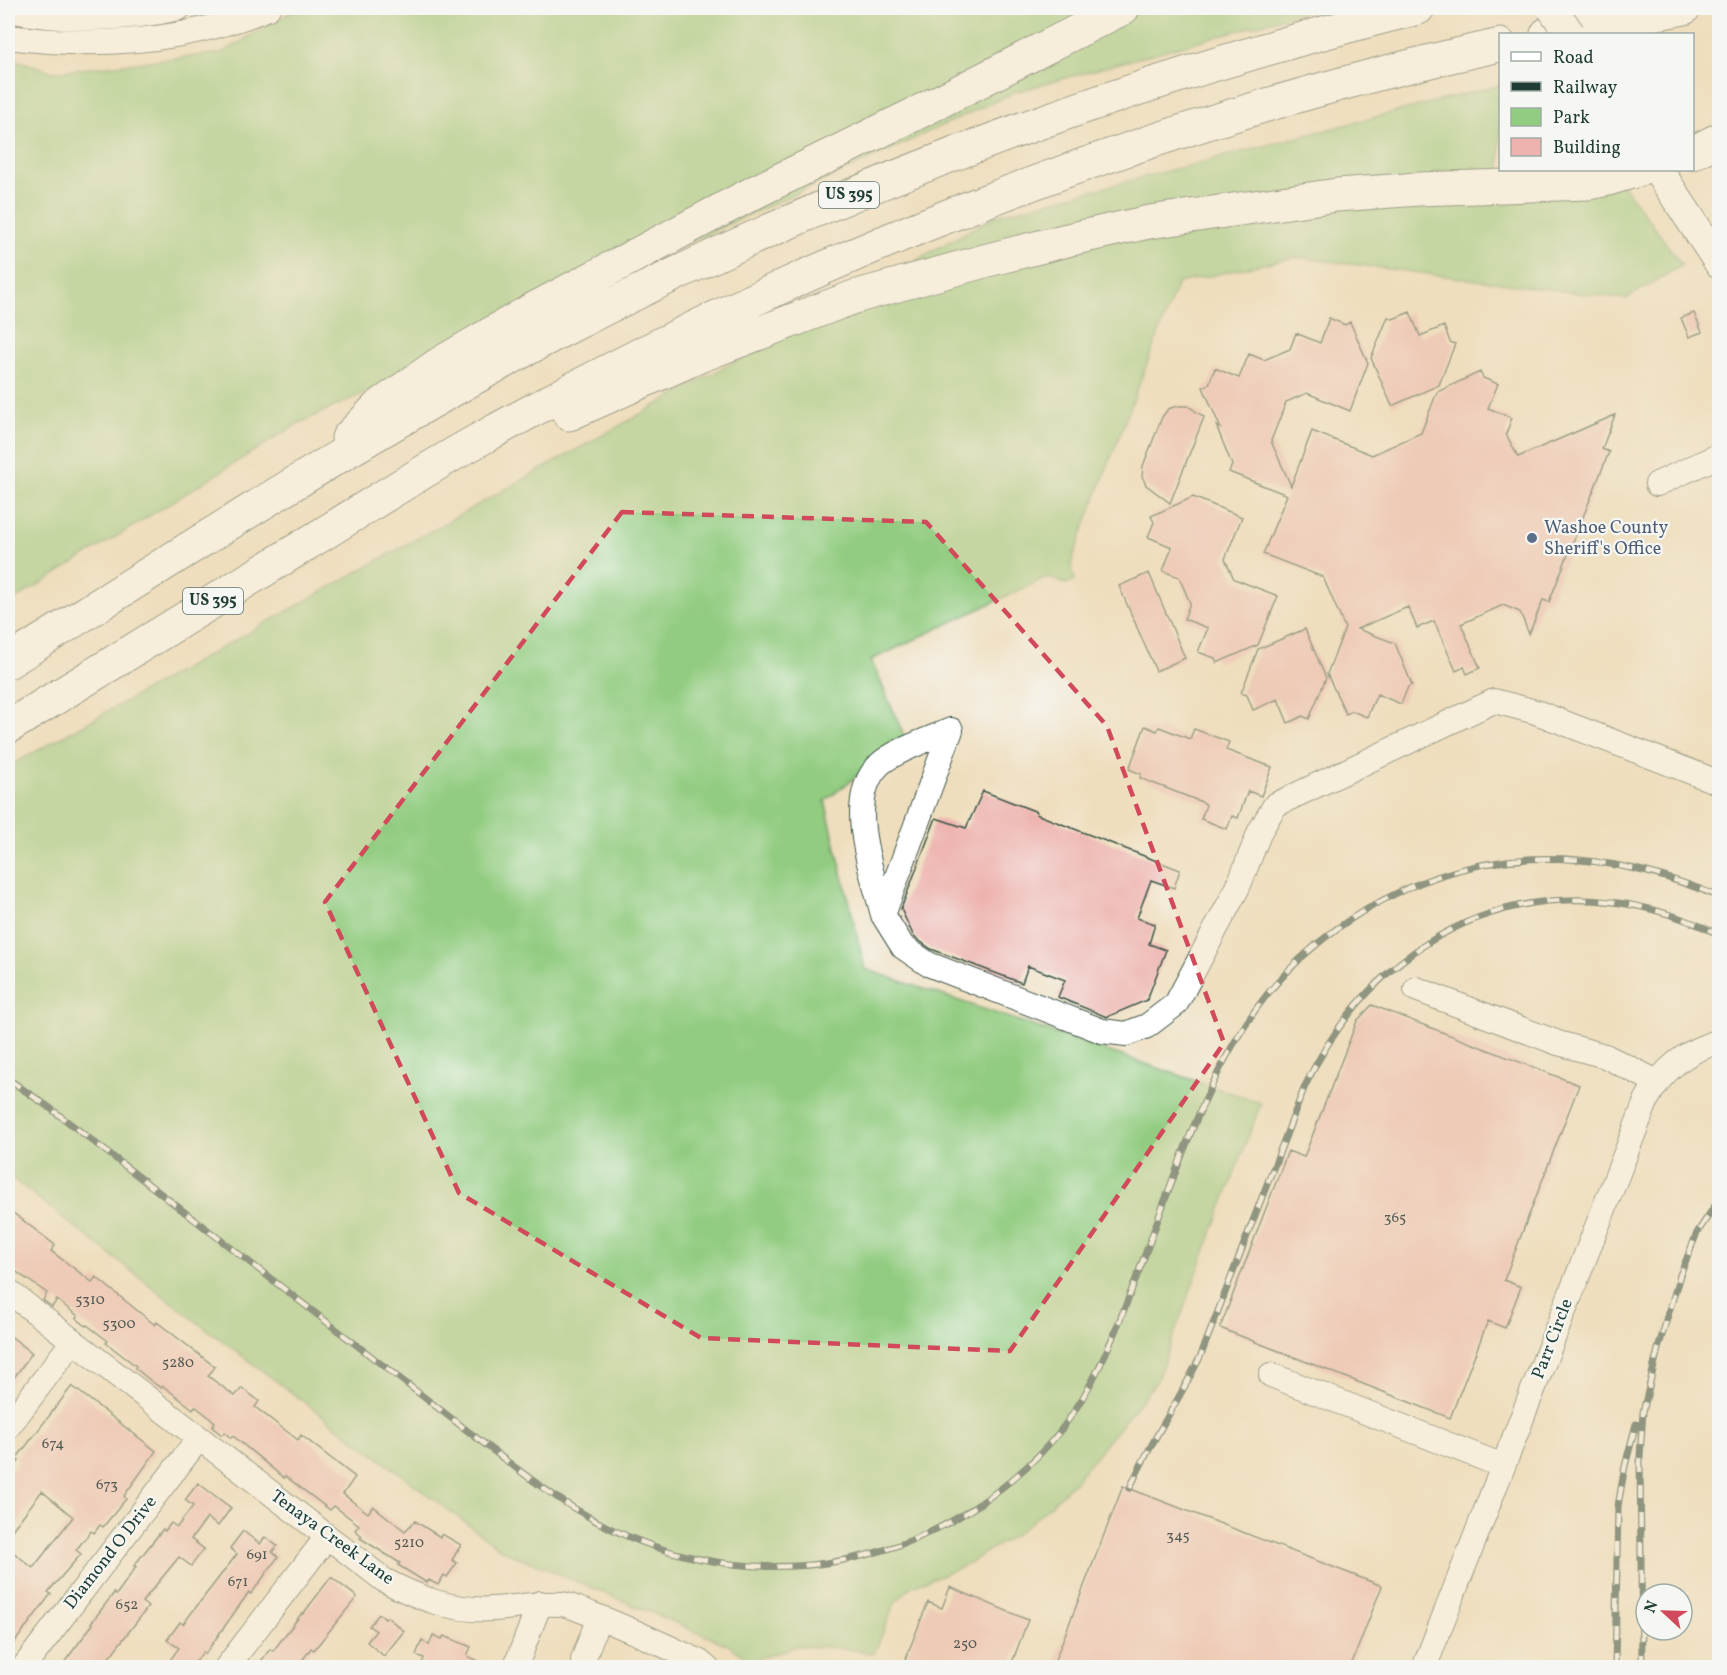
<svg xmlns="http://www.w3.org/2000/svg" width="1727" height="1675" viewBox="0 0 1727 1675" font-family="Vollkorn,serif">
  <rect width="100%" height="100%" fill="#f6f6f2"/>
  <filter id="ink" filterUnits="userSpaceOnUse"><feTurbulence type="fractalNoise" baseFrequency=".0167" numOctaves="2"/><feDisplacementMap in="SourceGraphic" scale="12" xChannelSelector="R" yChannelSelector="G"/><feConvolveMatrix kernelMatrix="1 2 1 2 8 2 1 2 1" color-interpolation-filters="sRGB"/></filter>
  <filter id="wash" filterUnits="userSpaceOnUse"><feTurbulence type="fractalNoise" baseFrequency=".008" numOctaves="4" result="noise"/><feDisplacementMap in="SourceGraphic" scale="24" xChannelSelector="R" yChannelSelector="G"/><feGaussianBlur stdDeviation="1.35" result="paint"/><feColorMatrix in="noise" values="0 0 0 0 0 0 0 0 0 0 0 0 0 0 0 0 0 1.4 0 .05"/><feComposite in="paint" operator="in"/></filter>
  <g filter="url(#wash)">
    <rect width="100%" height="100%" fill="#efdebd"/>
    <!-- green -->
    <path fill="#92cc80" stroke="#58845a" stroke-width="1.5" d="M 297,8 L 1319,8 L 1015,92 L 299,423 L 8,604 L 8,57 L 53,72 L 222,53 Z
      M 1500,85 L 1500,170 L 1612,170 L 1682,265 L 1626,299 L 1295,257 L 1178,283 L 1082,533 L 1071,564 L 1075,580 L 1066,584 L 1047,577 L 871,660 L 905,738 L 825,801 L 865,969 L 1261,1103 L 1156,1382 L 1075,1481 L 1043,1512 L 1016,1534 L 962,1567 L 912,1586 L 895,1603 L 874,1654 L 844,1648 L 797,1646 L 751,1661 L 728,1645 L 502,1550 L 201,1325 L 8,1175 L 8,767 L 997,215 Z"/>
    <g id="blocks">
      <!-- building -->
      <path fill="#eeb3af" d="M 1410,312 L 1420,336 L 1444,326 L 1450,342 L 1455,344 L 1439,385 L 1392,406 L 1371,358 L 1388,317 L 1393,319 Z
        M 1694,313 L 1702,332 L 1689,337 L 1681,318 Z
        M 1329,318 L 1345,325 L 1350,322 L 1368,363 L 1350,411 L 1307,393 L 1286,402 L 1271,441 L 1291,486 L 1312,431 L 1372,455 L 1421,433 L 1437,392 L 1480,372 L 1483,378 L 1498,384 L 1488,408 L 1512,418 L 1506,434 L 1518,457 L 1615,415 L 1602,449 L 1609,452 L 1549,602 L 1543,600 L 1529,634 L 1520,612 L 1503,605 L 1461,624 L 1480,668 L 1467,674 L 1464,667 L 1456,671 L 1434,621 L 1417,628 L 1408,607 L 1357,629 L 1395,643 L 1412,685 L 1408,687 L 1401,704 L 1377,694 L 1367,717 L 1352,711 L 1346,714 L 1327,674 L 1345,628 L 1323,577 L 1263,554 L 1287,495 L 1229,472 L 1232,465 L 1216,425 L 1221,429 L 1203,387 L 1209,384 L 1215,368 L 1239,378 L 1249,354 L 1264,360 L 1290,349 L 1296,333 L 1320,343 Z
        M 1177,406 L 1188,406 L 1204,417 L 1170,503 L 1146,485 L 1142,476 L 1143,466 L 1162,417 L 1168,409 Z
        M 1193,497 L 1242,517 L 1225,559 L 1234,579 L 1278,596 L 1258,645 L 1217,663 L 1215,658 L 1198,652 L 1208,628 L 1184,619 L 1190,603 L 1179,577 L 1163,571 L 1172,547 L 1148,537 L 1154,522 L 1151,516 Z
        M 1149,573 L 1185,658 L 1156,671 L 1119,586 Z
        M 1305,629 L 1326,678 L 1309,719 L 1303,716 L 1288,723 L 1278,699 L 1253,710 L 1247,695 L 1241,693 L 1258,649 Z
        M 1145,726 L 1157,731 L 1159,727 L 1190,739 L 1194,729 L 1229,742 L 1226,750 L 1272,767 L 1261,796 L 1248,791 L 1238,818 L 1232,816 L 1227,829 L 1201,819 L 1206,805 L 1204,803 L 1140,778 L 1141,774 L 1129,769 Z
        M 983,791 L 1037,812 L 1036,814 L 1180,870 L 1174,888 L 1151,880 L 1137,918 L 1155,924 L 1149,944 L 1166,950 L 1147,1000 L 1107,1017 L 1058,997 L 1065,980 L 1028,966 L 1022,983 L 931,949 L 914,937 L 901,909 L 936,818 L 966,828 Z
        M 1372,1005 L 1579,1085 L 1504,1280 L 1521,1287 L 1505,1328 L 1488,1321 L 1450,1418 L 1220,1328 L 1288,1151 L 1304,1157 L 1357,1021 Z
        M 8,1209 L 55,1245 L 51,1251 L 92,1282 L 96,1277 L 155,1325 L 157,1322 L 215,1367 L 208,1376 L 235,1396 L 242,1388 L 259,1401 L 255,1407 L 298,1440 L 301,1435 L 355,1477 L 343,1494 L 368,1513 L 373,1506 L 405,1531 L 415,1521 L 440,1537 L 442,1534 L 461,1545 L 452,1560 L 457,1563 L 447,1577 L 444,1575 L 438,1585 L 429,1580 L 427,1583 L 398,1565 L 400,1563 L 360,1538 L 362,1536 L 355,1530 L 359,1525 L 334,1506 L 330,1510 L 285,1476 L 284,1478 L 233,1436 L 231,1438 L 224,1432 L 222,1435 L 212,1427 L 215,1422 L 195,1406 L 193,1409 L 163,1386 L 161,1388 L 151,1381 L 135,1368 L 136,1366 L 106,1343 L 108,1341 L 87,1325 L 86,1326 L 76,1318 L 78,1316 L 57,1300 L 52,1307 L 43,1300 L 47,1293 L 8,1266 Z
        M 8,1334 L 32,1353 L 8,1386 Z
        M 72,1386 L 156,1451 L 124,1496 L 126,1499 L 103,1527 L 100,1525 L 94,1533 L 91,1531 L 76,1550 L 81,1554 L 48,1592 L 51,1594 L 8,1651 L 8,1548 L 33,1568 L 73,1517 L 42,1491 L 8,1535 L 8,1476 L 19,1461 L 16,1459 Z
        M 198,1483 L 231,1508 L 218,1526 L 207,1518 L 191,1539 L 204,1549 L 191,1566 L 179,1557 L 142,1602 L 148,1607 L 101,1668 L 60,1668 L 93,1624 L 91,1623 L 114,1593 L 116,1595 L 136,1567 L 134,1566 L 140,1558 L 163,1529 L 165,1531 L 171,1523 L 177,1527 L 193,1506 L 185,1500 Z
        M 1123,1486 L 1382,1586 L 1350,1668 L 1052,1668 Z
        M 243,1531 L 260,1544 L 265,1537 L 277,1546 L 272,1552 L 278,1557 L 251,1594 L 249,1592 L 205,1654 L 203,1652 L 191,1668 L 164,1668 L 179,1648 L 167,1640 L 180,1622 L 183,1624 L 237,1554 L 230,1548 Z
        M 331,1577 L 357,1597 L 314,1650 L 311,1648 L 297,1668 L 256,1668 L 270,1649 L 273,1651 L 302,1613 L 303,1614 Z
        M 950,1587 L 1028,1620 L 1010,1668 L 902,1668 L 928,1602 L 942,1608 Z
        M 379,1614 L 385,1619 L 387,1617 L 404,1631 L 384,1656 L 367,1642 L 376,1631 L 369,1626 Z
        M 433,1635 L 442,1639 L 444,1636 L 471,1647 L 467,1656 L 494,1668 L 420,1668 L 424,1658 L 416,1655 L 422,1640 L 429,1645 Z"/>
    </g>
  </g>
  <g filter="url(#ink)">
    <use href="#blocks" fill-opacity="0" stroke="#3e5549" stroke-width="1.5"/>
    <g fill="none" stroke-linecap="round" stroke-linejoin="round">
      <defs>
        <path id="minor" d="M 8,10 C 62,21 124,21 179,8
          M 8,37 C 95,48 186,43 268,8
          M 1657,484 L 1720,455
          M 951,730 L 883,915 L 903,947 L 928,964 L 1102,1031 L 1126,1034 L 1147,1026 L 1176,1004 L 1238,887 L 1260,831 L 1275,805 L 1494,701 L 1536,712 L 1720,783
          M 883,915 C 873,874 843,798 880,764 C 894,751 932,738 951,730
          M 1416,989 L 1558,1043 L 1605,1056 L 1657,1082
          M 8,1291 L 384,1580 C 418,1598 454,1612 493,1609 C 516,1608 538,1602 561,1604 C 571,1605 582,1611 591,1614 C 628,1628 664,1645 700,1662 L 707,1668
          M 1271,1375 L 1503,1466
          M 8,1427 L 73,1341
          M 23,1668 L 199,1438
          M 226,1668 L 327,1537
          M 515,1668 L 540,1603
          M 586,1668 L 583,1660 L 599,1617
          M 1424,1668 L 1647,1099 C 1664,1068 1686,1051 1720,1041"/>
        <path id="major" d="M 1658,170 L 1720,264"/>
        <path id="highway" d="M 1547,34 L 1684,8
          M 1692,153 L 1720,139
          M 569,414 L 702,355 L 854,297 L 988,260 L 1067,240 L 1149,222 L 1337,195 L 1419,189 L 1588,183 L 1608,179 L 1638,170
          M 348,438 L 378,407 L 439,364 L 530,311 L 755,192 L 913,115 L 1123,8
          M 8,662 C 187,550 366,434 553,335 C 827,192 1118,83 1418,8
          M 8,727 C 106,666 206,606 305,545 C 364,509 422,471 482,438 C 798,262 1147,122 1500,45"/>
      </defs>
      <!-- minor casing -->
      <use href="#minor" stroke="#3e5549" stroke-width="26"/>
      <!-- major casing -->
      <use href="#major" stroke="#3e5549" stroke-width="32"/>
      <!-- highway casing -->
      <use href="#highway" stroke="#3e5549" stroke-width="35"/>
      <!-- minor -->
      <use href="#minor" stroke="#fff" stroke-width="24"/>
      <!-- major -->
      <use href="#major" stroke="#fff" stroke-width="30"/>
      <!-- highway -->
      <use href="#highway" stroke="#fff" stroke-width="33"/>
      <defs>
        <path id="rail" d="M 8,1079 L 50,1108 L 504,1459 C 528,1477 551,1495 577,1510 C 653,1557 744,1576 833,1562 C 883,1554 932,1535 975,1507 C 1008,1485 1040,1458 1064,1426 C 1095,1384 1114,1336 1132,1289 C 1168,1197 1199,1089 1256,1009 C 1301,947 1365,902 1436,877 C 1533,844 1627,858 1720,897
          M 1130,1488 C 1150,1442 1179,1401 1201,1355 L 1305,1086 C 1383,921 1552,852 1720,935
          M 1615,1668 L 1618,1506 L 1625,1466 L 1636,1424
          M 1642,1668 L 1640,1456 L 1643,1412 L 1658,1349 L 1680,1275 L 1697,1233 L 1720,1198"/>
      </defs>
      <!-- rail casing -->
      <use href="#rail" stroke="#1f3d34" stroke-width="7"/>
      <!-- rail -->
      <use href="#rail" stroke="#f6f6f2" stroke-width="4.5" stroke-dasharray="14" stroke-linecap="butt"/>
      <defs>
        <path id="major-bridge" d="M 1552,8 L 1570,34"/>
      </defs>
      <!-- major-bridge casing -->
      <use href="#major-bridge" stroke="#3e5549" stroke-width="32" stroke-linecap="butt"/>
      <!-- major-bridge -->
      <use href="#major-bridge" stroke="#fff" stroke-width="30"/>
    </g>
  </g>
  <!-- marked area -->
  <path d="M0 0H1727V1675H0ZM 622,512 L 926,522 L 1107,726 L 1224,1043 L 1010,1351 L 701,1338 L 459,1193 L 325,902 Z" fill="#efdebd" fill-opacity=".55" fill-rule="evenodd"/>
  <path fill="none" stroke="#d1495b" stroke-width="4.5" stroke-dasharray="12 8" stroke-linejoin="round" d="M 622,512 L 926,522 L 1107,726 L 1224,1043 L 1010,1351 L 701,1338 L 459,1193 L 325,902 Z"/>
  <!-- markers -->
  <circle fill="#5c6f8a" stroke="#f6f6f2" stroke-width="2" cx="1532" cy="538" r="6"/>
  <g text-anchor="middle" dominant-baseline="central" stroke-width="4.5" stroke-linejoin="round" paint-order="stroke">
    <!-- number labels -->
    <g font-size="15" fill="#535a53">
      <text x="1395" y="1218">365</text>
      <text x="90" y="1300">5310</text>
      <text x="119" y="1324">5300</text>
      <text x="178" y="1363">5280</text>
      <text x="53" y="1444">674</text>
      <text x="107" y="1485">673</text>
      <text x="1178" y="1536">345</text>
      <text x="409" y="1543">5210</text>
      <text x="257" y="1555">691</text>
      <text x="238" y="1582">671</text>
      <text x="127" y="1605">652</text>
      <text x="965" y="1644">250</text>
    </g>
    <!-- shield labels -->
    <g fill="#f6f6f2" stroke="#60746d" stroke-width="1.5">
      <rect x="819" y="182" width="60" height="26" rx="4.5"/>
      <rect x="183" y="588" width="60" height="26" rx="4.5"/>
    </g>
    <g font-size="16" font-weight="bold" fill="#1f3d34">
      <text x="849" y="195">US 395</text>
      <text x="213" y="601">US 395</text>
    </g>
    <!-- service labels -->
    <g font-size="18" fill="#4e5e75" stroke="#f6f6f2" text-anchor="start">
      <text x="1544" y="528">Washoe County<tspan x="1544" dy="21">Sheriff's Office</tspan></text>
    </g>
    <!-- street labels -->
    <g font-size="18" fill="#1f3d34" stroke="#f6f6f2">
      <text transform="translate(1553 1339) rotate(-69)">Parr Circle</text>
      <text transform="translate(332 1538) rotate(36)">Tenaya Creek Lane</text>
      <text transform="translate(111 1553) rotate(-52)">Diamond O Drive</text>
    </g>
  </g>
  <!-- margin -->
  <rect width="1727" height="1675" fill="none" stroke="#f6f6f2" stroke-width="30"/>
  <!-- legend -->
  <rect x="1499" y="33" width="195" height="138" fill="#f6f6f2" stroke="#a0aca6" stroke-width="1.5"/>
  <rect x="1511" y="52" width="30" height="9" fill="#ffffff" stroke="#a0aca6" stroke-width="1.5"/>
  <text x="1553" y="63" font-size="18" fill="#1f3d34">Road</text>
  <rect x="1511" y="82" width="30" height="9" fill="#1f3d34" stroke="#a0aca6" stroke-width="1.5"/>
  <text x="1553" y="93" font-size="18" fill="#1f3d34">Railway</text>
  <rect x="1511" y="108" width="30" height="18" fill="#92cc80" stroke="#a0aca6" stroke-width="1.5"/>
  <text x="1553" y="123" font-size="18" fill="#1f3d34">Park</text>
  <rect x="1511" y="138" width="30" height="18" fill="#eeb3af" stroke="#a0aca6" stroke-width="1.5"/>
  <text x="1553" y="153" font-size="18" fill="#1f3d34">Building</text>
  <!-- north arrow -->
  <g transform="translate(1664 1612) rotate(292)"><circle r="28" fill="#f6f6f2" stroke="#a0aca6" stroke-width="1.5"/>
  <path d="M0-4.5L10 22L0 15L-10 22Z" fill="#d1495b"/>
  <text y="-9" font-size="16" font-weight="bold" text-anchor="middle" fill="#1f3d34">N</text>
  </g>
</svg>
